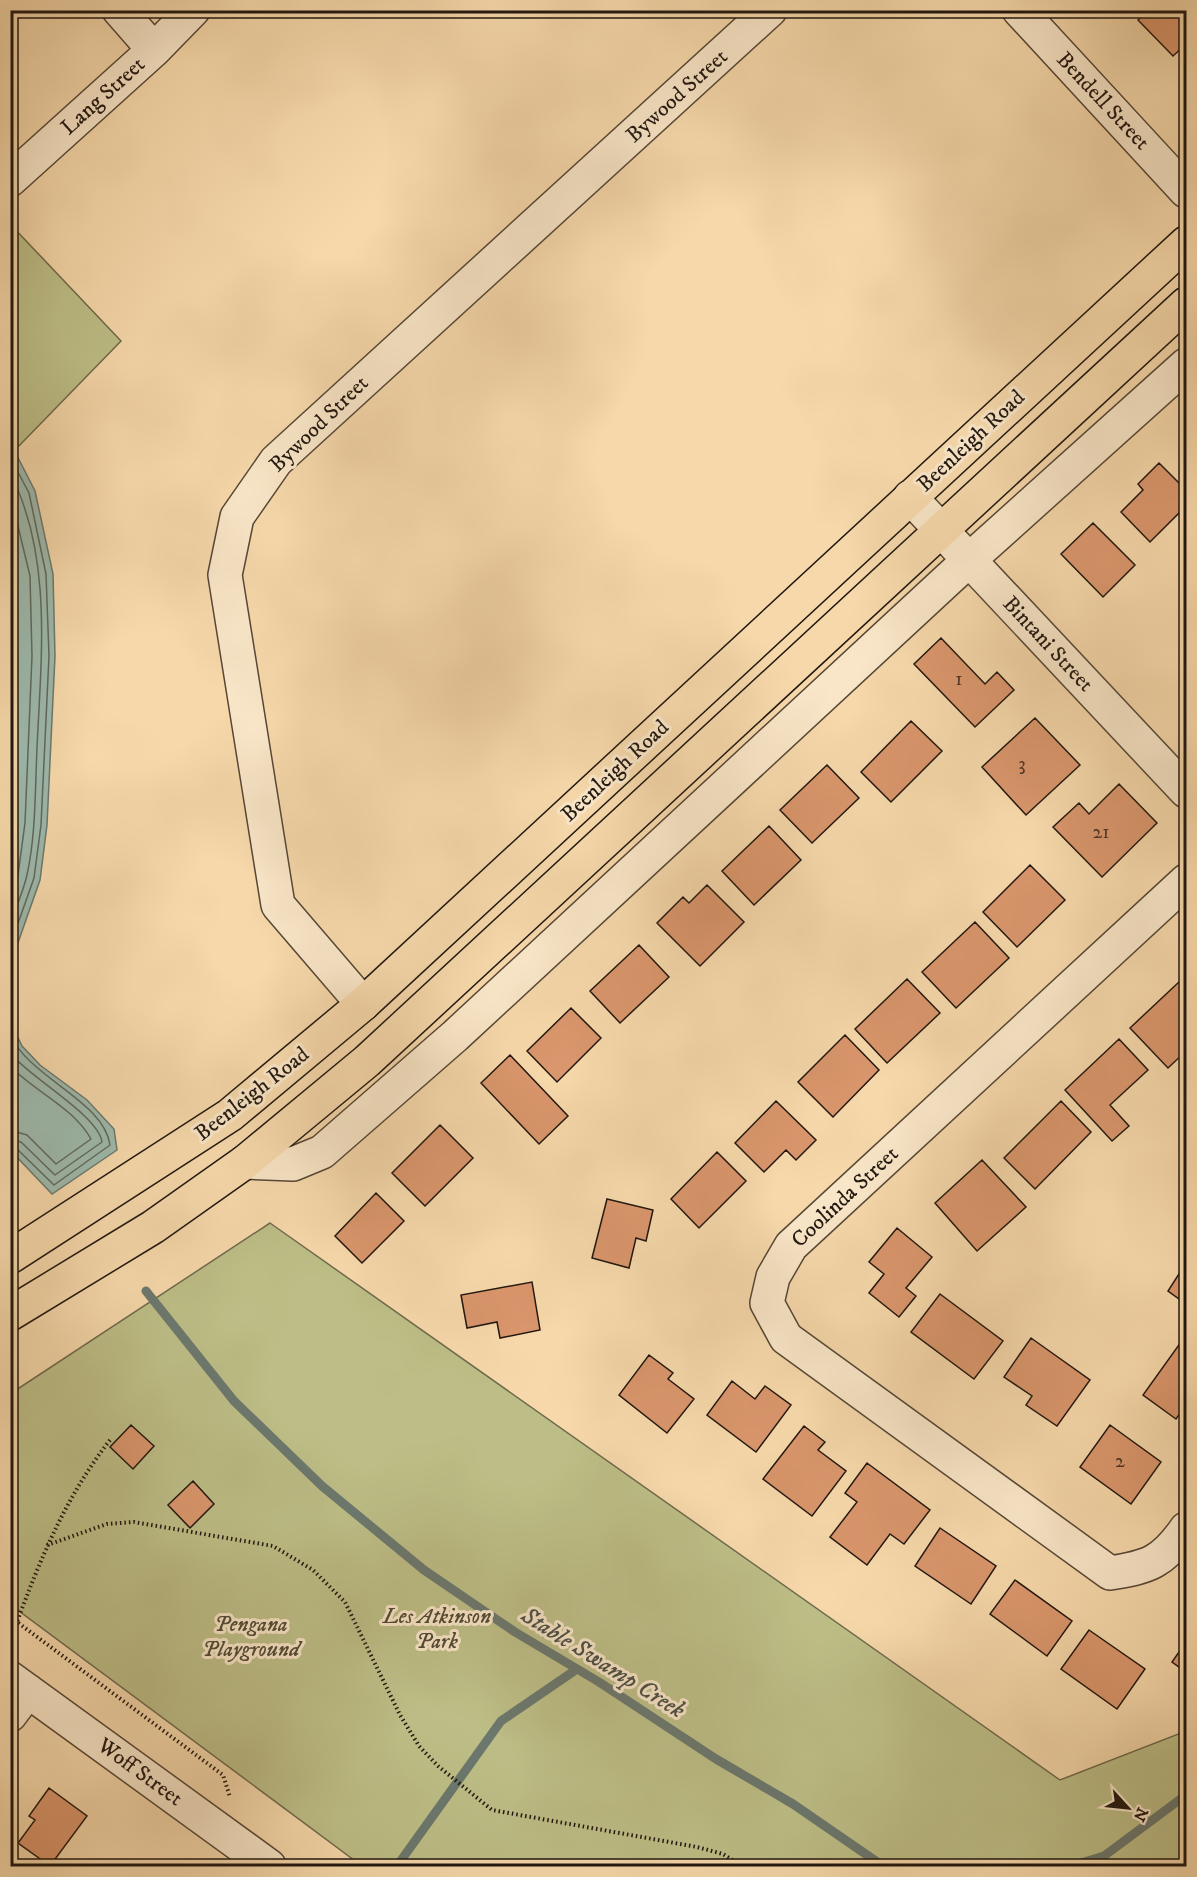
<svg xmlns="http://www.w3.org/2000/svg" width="1197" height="1877" viewBox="0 0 1197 1877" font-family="'IM FELL DW Pica',serif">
  <rect width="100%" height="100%" fill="#f6d8aa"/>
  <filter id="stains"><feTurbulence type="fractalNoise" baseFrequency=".00333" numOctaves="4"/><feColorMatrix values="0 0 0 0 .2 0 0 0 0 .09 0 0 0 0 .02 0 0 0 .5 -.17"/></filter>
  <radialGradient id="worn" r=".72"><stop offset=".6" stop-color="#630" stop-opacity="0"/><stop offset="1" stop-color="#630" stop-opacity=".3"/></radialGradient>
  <!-- park -->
  <path fill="#bdbe87" stroke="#6f6a4c" stroke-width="1.5" d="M 11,225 L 121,341 L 14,451 L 10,444 Z
    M 270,1223 L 1060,1780 L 1186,1731 L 1186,1866 L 362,1866 L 11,1605 L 10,1394 Z"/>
  <!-- water -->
  <path fill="#9db9ac" stroke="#6b786e" stroke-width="1.5" d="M 11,444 L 35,491 L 53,574 L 55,656 L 47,825 L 40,880 L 14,954 L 11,972 L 13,662 Z
    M 10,1021 L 22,1046 L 40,1065 L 87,1100 L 114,1129 L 117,1150 L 52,1194 L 11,1151 Z"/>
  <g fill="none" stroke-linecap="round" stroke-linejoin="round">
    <!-- shore -->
    <path stroke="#5f685e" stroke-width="1.5" d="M 10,457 L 29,493 L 46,574 L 49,656 L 41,825 L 34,878 L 10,946
      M 10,473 C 53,556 41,658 37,748 C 35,790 36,834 27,875 C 23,892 16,908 10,923
      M 10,493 L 30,576 L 32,656 L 25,823 L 18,875 L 10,896
      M 10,1035 C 31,1079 104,1101 110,1145 L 54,1185 L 17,1149 L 10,1147
      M 10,1053 C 29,1077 99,1116 102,1142 L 55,1175 L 21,1142 L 10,1139
      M 10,1066 C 35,1092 73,1107 91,1139 L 56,1164 L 27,1135 L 10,1130"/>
    <!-- stream -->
    <path stroke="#6b786e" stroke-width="9" d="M 146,1291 L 234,1401 L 322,1486 L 424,1570 L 515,1632 L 599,1682 L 716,1759 L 793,1804 L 883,1866
      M 397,1866 L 501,1721 L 577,1669
      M 1071,1866 L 1104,1856 L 1186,1795"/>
  </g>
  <!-- building -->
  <path fill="#da966c" stroke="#211710" stroke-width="1.5" d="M 1149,10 L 1186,10 L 1186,44 L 1173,56 L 1138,20 Z
    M 1159,463 L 1186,490 L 1186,506 L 1150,542 L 1121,512 L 1143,490 L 1138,484 Z
    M 1093,523 L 1135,565 L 1103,597 L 1061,554 Z
    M 941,638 L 985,684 L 997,672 L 1014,690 L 975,727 L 914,664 Z
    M 1035,718 L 1080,765 L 1026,815 L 982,767 Z
    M 911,721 L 942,751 L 891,802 L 861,772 Z
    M 827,765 L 859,798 L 812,843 L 780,810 Z
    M 1119,784 L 1157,823 L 1102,877 L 1053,827 L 1079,803 L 1089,814 Z
    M 769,826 L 801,860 L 754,905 L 722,871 Z
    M 1030,865 L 1065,900 L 1017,947 L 983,912 Z
    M 707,885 L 744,922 L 700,966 L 657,923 L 683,897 L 689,903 Z
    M 975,922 L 1009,958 L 956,1008 L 922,972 Z
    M 639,945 L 669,977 L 620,1023 L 590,991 Z
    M 907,979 L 940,1013 L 887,1063 L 855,1029 Z
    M 1180,981 L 1186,988 L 1186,1051 L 1168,1068 L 1130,1028 Z
    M 571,1008 L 601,1038 L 557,1082 L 527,1051 Z
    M 845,1035 L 879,1070 L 833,1117 L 798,1082 Z
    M 1119,1039 L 1148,1070 L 1110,1105 L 1129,1126 L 1112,1141 L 1065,1090 Z
    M 510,1055 L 568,1116 L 539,1144 L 481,1083 Z
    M 776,1101 L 816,1140 L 796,1160 L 786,1150 L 764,1172 L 735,1143 Z
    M 1061,1101 L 1091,1132 L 1035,1189 L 1004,1158 Z
    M 440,1125 L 473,1158 L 425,1206 L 392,1173 Z
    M 717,1152 L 746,1181 L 699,1228 L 671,1199 Z
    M 982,1160 L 1026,1207 L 977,1251 L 935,1203 Z
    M 376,1193 L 404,1221 L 362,1263 L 335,1236 Z
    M 607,1199 L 653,1210 L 646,1241 L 636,1238 L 629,1268 L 592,1258 Z
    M 897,1228 L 932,1257 L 906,1288 L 916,1296 L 899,1317 L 869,1293 L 884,1274 L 869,1262 Z
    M 1186,1263 L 1186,1304 L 1168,1291 Z
    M 532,1282 L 540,1330 L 500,1338 L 497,1322 L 467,1328 L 461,1295 Z
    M 940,1294 L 1003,1341 L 974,1379 L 911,1332 Z
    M 1186,1335 L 1186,1405 L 1176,1419 L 1143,1395 Z
    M 1031,1338 L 1090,1380 L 1057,1426 L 1026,1405 L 1032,1396 L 1004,1377 Z
    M 649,1355 L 673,1373 L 668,1379 L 694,1399 L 667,1433 L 619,1395 Z
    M 732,1381 L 755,1399 L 765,1386 L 791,1405 L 756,1452 L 707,1415 Z
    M 131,1425 L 154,1446 L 133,1469 L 110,1447 Z
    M 1110,1425 L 1161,1462 L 1131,1504 L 1080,1467 Z
    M 804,1426 L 825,1442 L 818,1450 L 846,1471 L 812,1516 L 763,1479 Z
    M 867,1463 L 930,1510 L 904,1544 L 890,1534 L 867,1565 L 830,1537 L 857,1502 L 845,1493 Z
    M 193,1481 L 214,1504 L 190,1528 L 168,1505 Z
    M 940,1528 L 996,1566 L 971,1604 L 915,1566 Z
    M 1015,1580 L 1072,1621 L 1047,1656 L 990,1614 Z
    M 1089,1630 L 1145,1669 L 1117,1709 L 1061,1669 Z
    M 1186,1642 L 1186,1672 L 1172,1662 Z
    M 49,1788 L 87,1816 L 50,1866 L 18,1843 L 35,1820 L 29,1816 Z"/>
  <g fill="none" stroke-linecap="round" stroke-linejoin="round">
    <defs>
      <path id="minor" d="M 119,10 L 154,50
        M 1019,10 L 1186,191
        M 10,180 L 154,50 L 193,10
        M 910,497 L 1186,791
        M 1186,881 L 791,1246 L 773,1277 L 767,1303 L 786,1338 L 1110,1573 C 1149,1567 1163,1562 1186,1529
        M 363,1004 L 278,905 L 225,575 L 237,517 L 276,461 L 770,10
        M 245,1162 L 293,1164 L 322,1152 L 455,1036 L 969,560 L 1186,365
        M 10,1678 L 269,1866
        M 10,1715 L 28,1691"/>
      <path id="major" d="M 10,1257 L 230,1115 L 363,1004 L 1186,243
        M 10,1314 L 153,1227 L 245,1162 L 367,1061 L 1186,304"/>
    </defs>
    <!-- minor casing -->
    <use href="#minor" stroke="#564736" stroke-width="36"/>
    <!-- major casing -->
    <use href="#major" stroke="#211710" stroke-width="36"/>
    <!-- path -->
    <path stroke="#211710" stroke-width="4" stroke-dasharray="1.5 3" stroke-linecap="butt" d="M 110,1440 C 67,1495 41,1557 17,1622 L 223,1775 L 230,1797
      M 47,1545 L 107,1524 L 134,1522 L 273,1546 L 313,1570 L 345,1602 L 400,1715 L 419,1746 L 438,1766 L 492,1810 L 697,1847 L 723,1854 L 742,1866
      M 301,1861 L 309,1866"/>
    <!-- minor -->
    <use href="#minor" stroke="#f9e6c8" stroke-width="33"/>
    <!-- major -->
    <use href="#major" stroke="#f6d8aa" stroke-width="33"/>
  </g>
  <g text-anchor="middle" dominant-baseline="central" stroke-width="6" stroke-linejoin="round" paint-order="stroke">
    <!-- number labels -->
    <g font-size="20" fill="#4f3727">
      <text x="959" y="679">1</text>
      <text x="1022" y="764">3</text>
      <text x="1101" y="832">21</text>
      <text x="1120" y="1461">2</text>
    </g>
    <!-- street labels -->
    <g font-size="22" fill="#211710" stroke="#f9e6c8">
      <text transform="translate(103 96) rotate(-42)">Lang Street</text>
      <text transform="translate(677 96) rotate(-42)">Bywood Street</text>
      <text transform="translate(1103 101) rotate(47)">Bendell Street</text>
      <text transform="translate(319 424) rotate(-44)">Bywood Street</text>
      <text transform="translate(971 441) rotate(-43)">Beenleigh Road</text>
      <text transform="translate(1048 644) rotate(47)">Bintani Street</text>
      <text transform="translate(615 771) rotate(-43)">Beenleigh Road</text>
      <text transform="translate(252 1094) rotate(-38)">Beenleigh Road</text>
      <text transform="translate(845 1197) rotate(-43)">Coolinda Street</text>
      <text transform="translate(140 1772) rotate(36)">Woff Street</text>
    </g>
    <!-- park labels -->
    <g font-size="22" font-style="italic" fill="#504934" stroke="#f9e6c8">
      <text x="437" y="1616">Les Atkinson<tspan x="437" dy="25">Park</tspan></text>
      <text x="251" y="1624">Pengana<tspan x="251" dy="25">Playground</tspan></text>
    </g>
    <!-- water labels -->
    <g font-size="24" font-style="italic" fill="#4c5047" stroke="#f9e6c8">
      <text transform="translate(603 1663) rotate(32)">Stable Swamp Creek</text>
    </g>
  </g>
  <!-- margin -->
  <rect width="1197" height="1877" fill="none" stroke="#f6d8aa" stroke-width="36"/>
  <rect x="12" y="12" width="1173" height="1853" fill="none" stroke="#211710" stroke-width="3"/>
  <rect x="18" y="18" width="1161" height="1841" fill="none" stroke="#211710" stroke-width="1.5"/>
  <!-- north arrow -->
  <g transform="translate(1128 1808) rotate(117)" stroke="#f9e6c8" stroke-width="4.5" paint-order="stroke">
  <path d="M0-4.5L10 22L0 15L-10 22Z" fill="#211710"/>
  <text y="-9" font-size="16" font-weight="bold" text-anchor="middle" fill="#211710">N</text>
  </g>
  <rect width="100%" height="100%" filter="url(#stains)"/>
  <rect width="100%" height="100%" fill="url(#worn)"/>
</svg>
